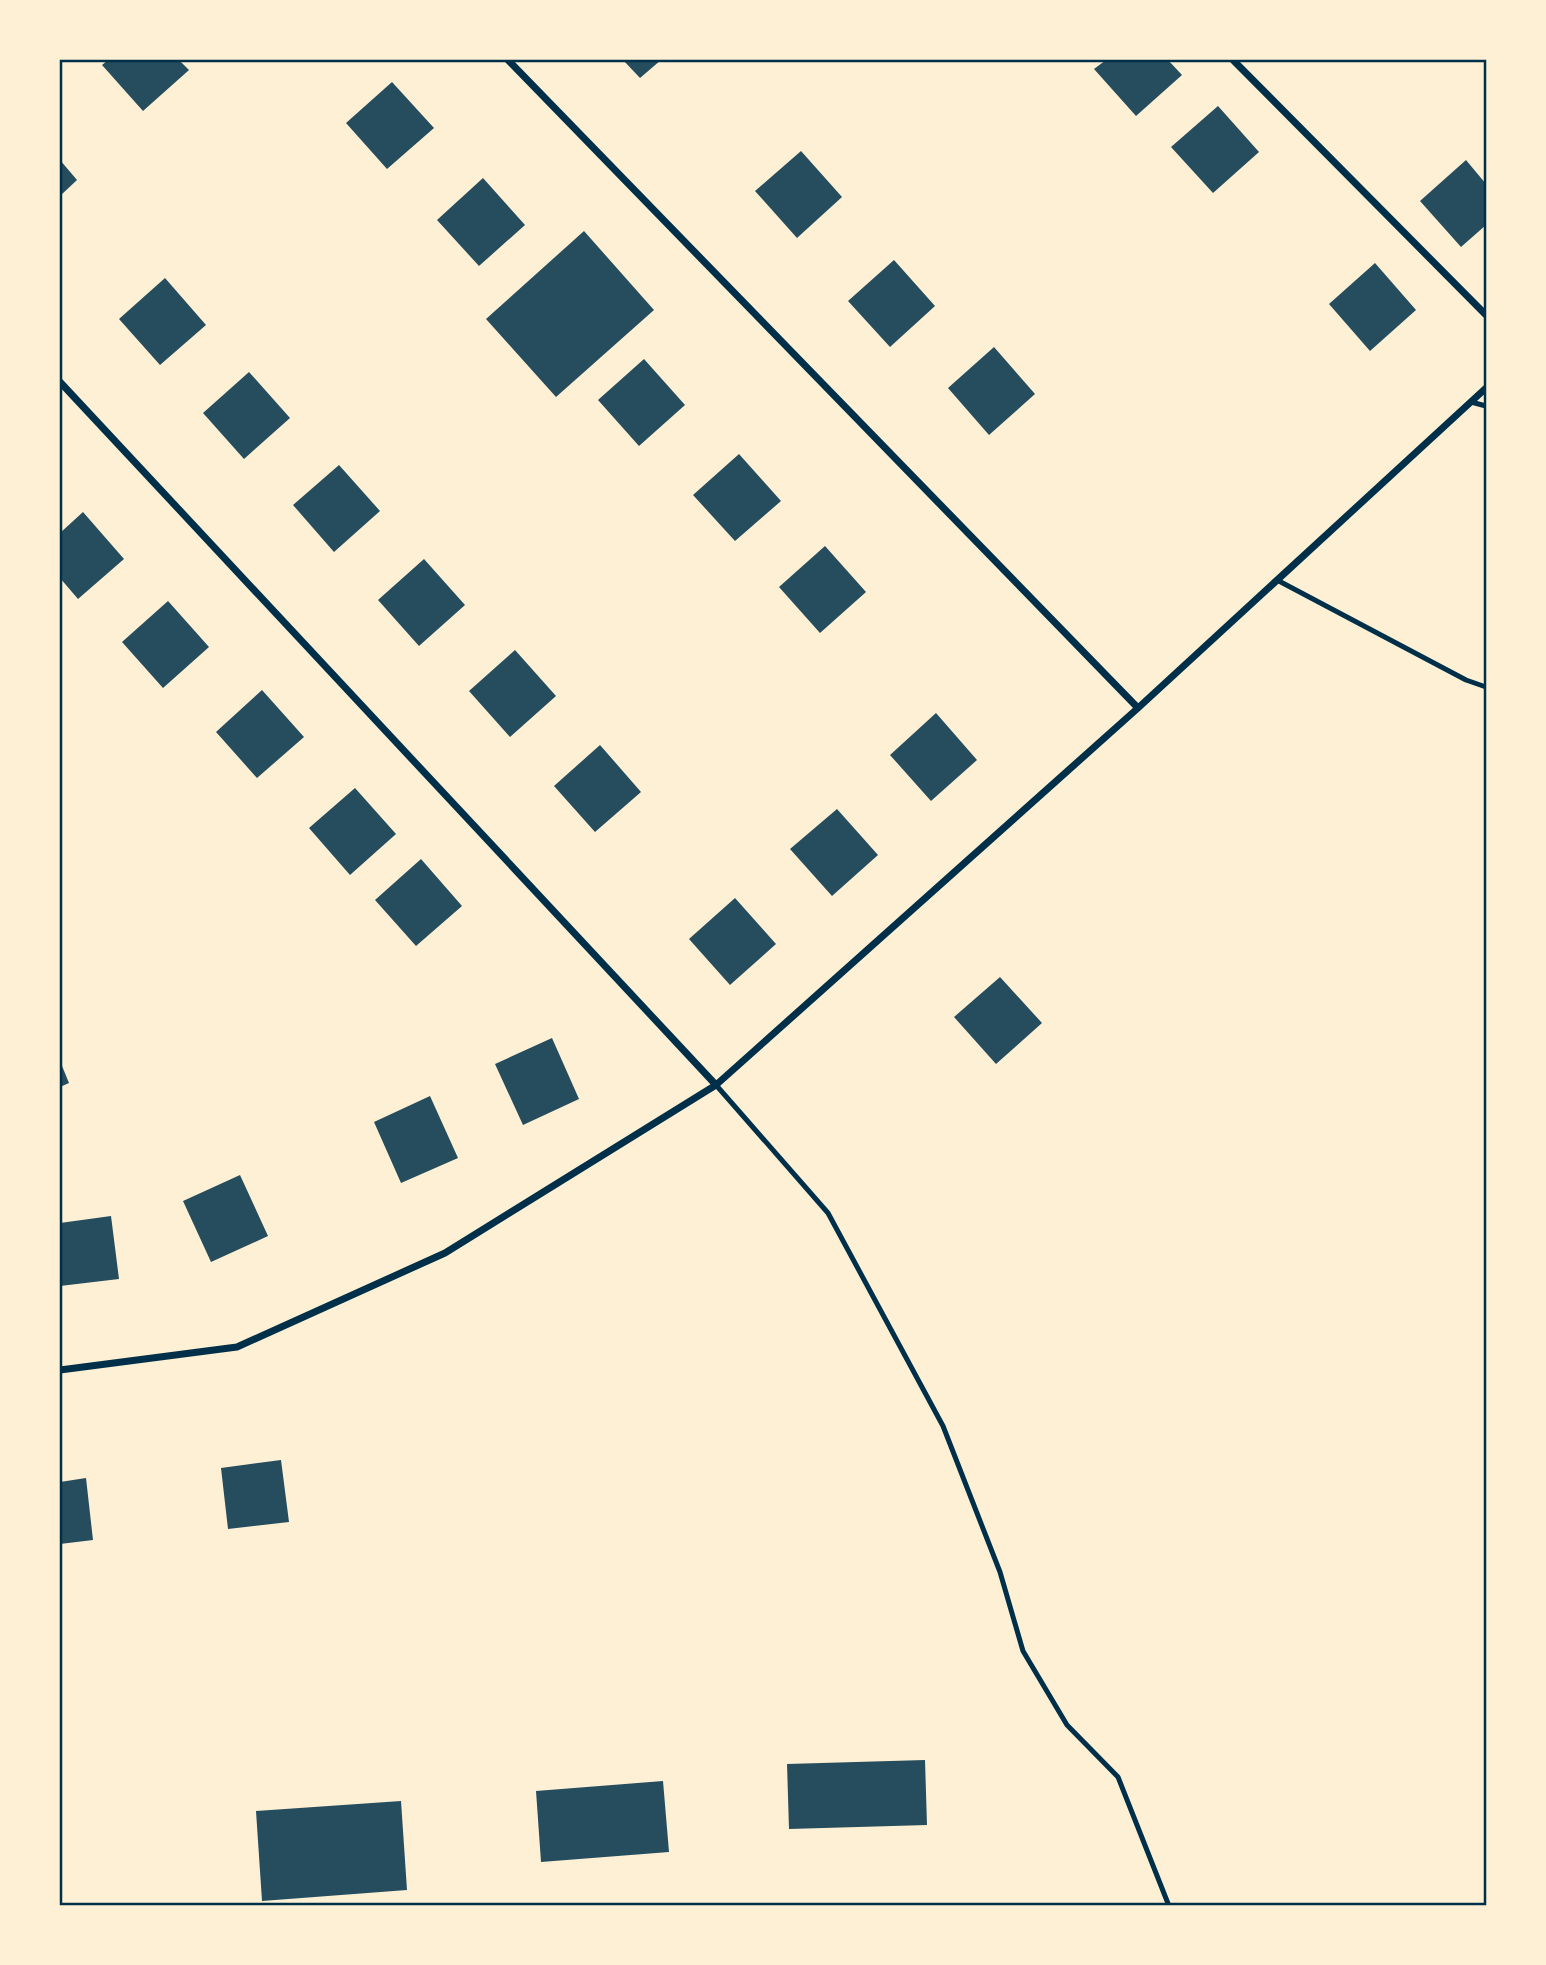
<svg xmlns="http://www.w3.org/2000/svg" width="1546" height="1965" viewBox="0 0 1546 1965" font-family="'Noto Sans',sans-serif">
  <rect width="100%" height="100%" fill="#fdf0d5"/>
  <!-- building -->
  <path fill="#264d5e" d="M 108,60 L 179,60 L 189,70 L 143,111 L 102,65 Z
    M 623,60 L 661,60 L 640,78 Z
    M 1106,60 L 1168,60 L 1182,75 L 1136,116 L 1094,69 Z
    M 392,82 L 434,128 L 387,169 L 346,123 Z
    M 1218,106 L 1259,152 L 1213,193 L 1171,147 Z
    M 801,151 L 842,197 L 797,238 L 755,191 Z
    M 60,160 L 77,180 L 60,196 Z
    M 1466,160 L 1486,184 L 1486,225 L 1461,247 L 1420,201 Z
    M 483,178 L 525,225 L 479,266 L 437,220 Z
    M 584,231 L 654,310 L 556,397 L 486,319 Z
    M 894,260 L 935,306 L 890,347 L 848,301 Z
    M 1375,263 L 1416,310 L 1370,351 L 1329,304 Z
    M 165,278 L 206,325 L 160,365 L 119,319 Z
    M 994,347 L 1035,394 L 989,435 L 948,388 Z
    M 644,359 L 685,405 L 639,446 L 598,400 Z
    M 249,372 L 290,418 L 244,459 L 203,413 Z
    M 739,454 L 781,501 L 735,541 L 693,495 Z
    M 339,465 L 380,511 L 334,552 L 293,505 Z
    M 83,512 L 124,559 L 78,599 L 60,578 L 60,533 Z
    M 825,546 L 866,592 L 820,633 L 779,587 Z
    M 424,559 L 465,605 L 419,646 L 378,600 Z
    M 168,601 L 209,647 L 163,688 L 122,642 Z
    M 515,650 L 556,696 L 510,737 L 469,691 Z
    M 262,690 L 304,737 L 257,778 L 216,732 Z
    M 936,713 L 977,760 L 931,801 L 890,755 Z
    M 600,745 L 641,792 L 595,832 L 554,786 Z
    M 355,788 L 396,834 L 350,875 L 309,828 Z
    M 837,809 L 878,855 L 832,896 L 790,849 Z
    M 421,859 L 462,906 L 416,946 L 375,900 Z
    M 735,898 L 776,944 L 730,985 L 689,939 Z
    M 1000,977 L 1042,1023 L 996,1064 L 954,1017 Z
    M 552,1038 L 579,1099 L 523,1125 L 495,1064 Z
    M 60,1061 L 69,1083 L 60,1087 Z
    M 430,1096 L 458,1158 L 401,1183 L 374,1122 Z
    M 240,1175 L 268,1236 L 211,1262 L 183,1201 Z
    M 111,1216 L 119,1279 L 60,1286 L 60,1223 Z
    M 281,1460 L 289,1522 L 228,1529 L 221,1468 Z
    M 86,1478 L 93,1540 L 60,1544 L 60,1482 Z
    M 925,1760 L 927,1825 L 789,1829 L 787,1764 Z
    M 663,1781 L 669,1852 L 541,1862 L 536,1791 Z
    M 401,1801 L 407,1890 L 262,1901 L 256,1811 Z"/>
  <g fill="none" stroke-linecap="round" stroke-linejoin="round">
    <!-- service -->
    <path stroke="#003049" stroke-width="5" d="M 1471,402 L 1486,406
      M 1277,580 L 1466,680 L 1486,687
      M 716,1085 L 828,1213 L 943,1426 L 1000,1572 L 1023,1651 L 1067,1725 L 1118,1777 L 1169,1906"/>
    <!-- minor -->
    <path stroke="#003049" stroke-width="7" d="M 508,60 L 1138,708
      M 1233,60 L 1486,315
      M 60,382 L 716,1085
      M 60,1370 L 237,1347 L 445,1253 L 716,1085 L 1138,708 L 1486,388"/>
  </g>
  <!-- border -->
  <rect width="1546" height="1965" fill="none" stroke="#fdf0d5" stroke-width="122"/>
  <rect x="61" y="61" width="1424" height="1843" fill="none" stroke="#003049" stroke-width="2.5"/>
</svg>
